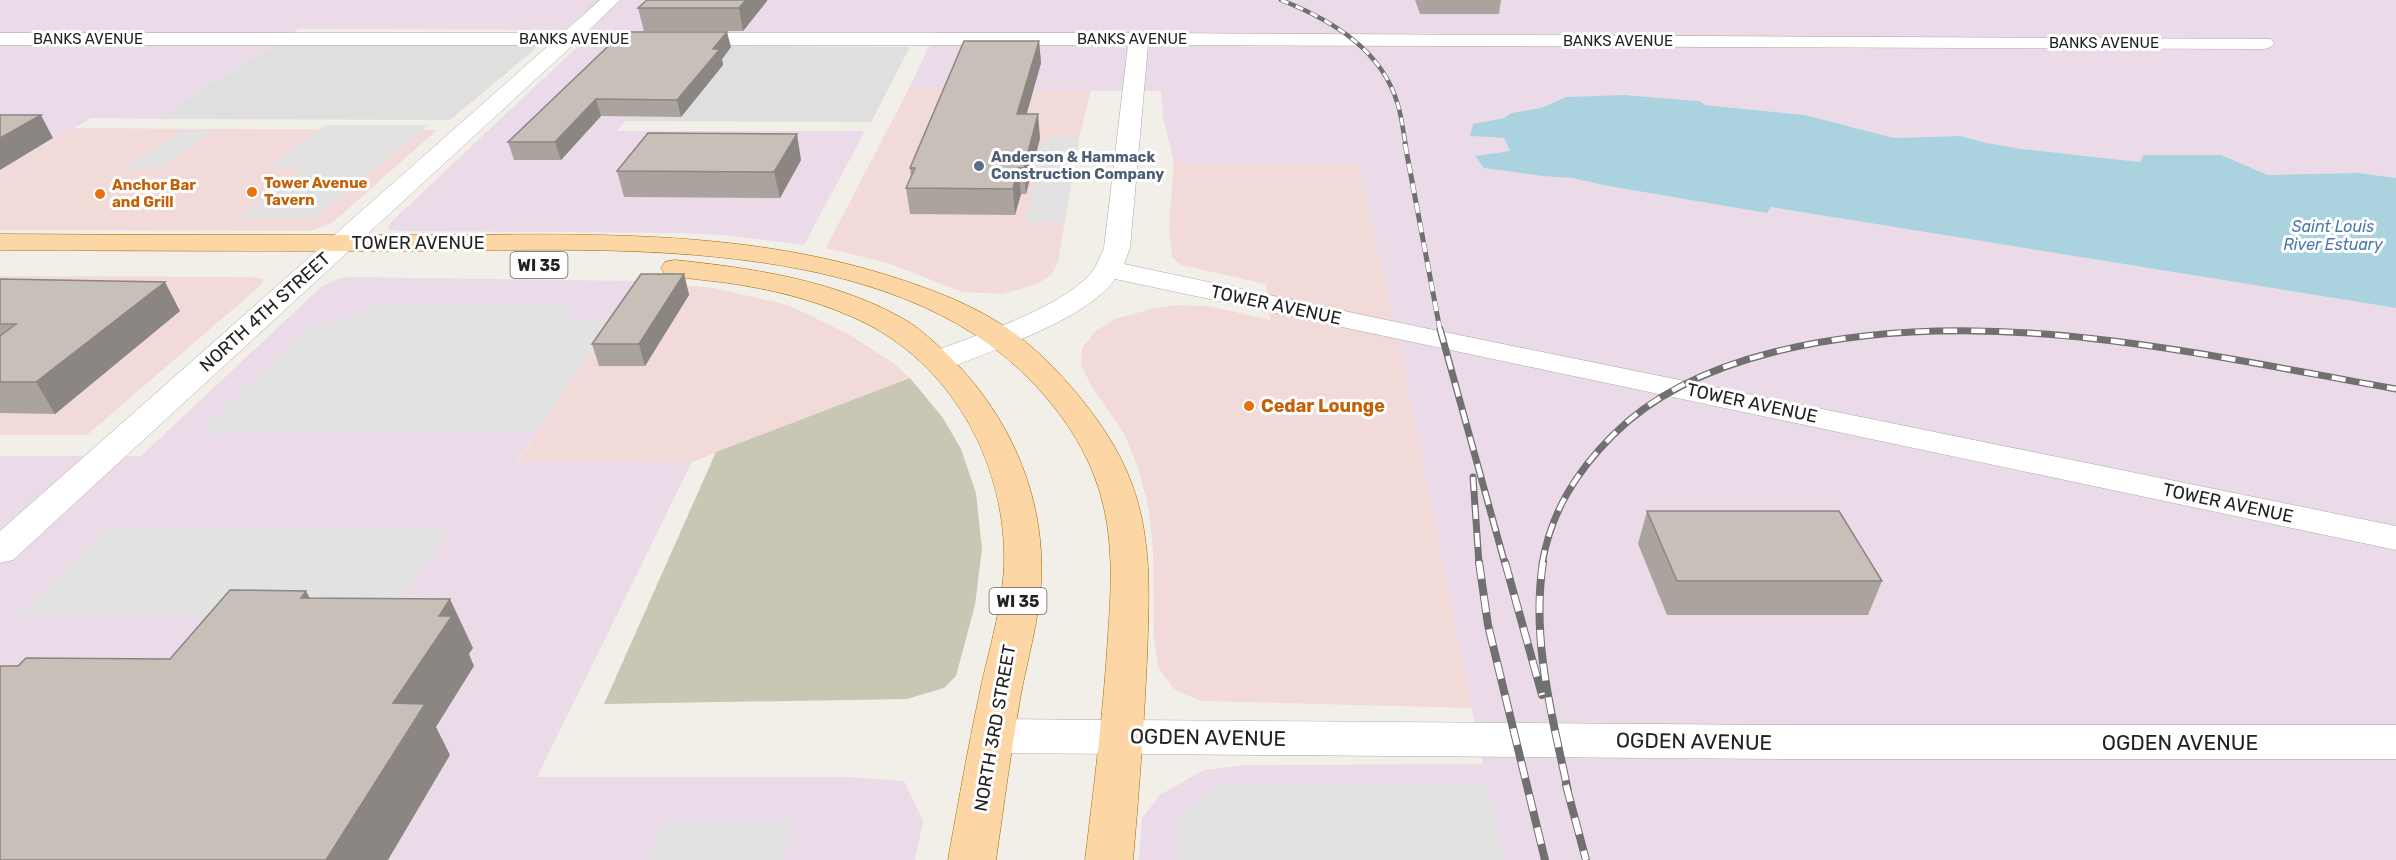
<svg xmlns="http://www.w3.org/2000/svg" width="2396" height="860" viewBox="0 0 2396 860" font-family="Rubik,sans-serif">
  <rect width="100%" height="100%" fill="#f2efe9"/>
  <!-- residential -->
  <path fill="#e0dfdf" d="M 528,44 L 536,46 L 535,49 L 450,120 L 156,119 L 274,45 Z
    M 692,46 L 910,47 L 871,122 L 626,121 Z"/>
  <!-- commercial -->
  <path fill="#f2dad9" d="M 908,90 L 1091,90 L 1079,138 L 1058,262 L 1052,274 L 1037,284 L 1003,294 L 962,292 L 888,263 L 826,248 Z
    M 74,128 L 422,130 L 437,130 L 332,223 L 310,231 L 0,230 L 0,172 Z
    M 1174,163 L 1357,164 L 1392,308 L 1472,708 L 1201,701 L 1174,689 L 1158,667 L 1154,635 L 1153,551 L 1149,509 L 1139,471 L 1125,435 L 1092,387 L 1081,365 L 1082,348 L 1096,331 L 1115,319 L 1151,309 L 1176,305 L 1208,306 L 1270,320 L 1266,284 L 1181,265 L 1172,257 L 1169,227 Z
    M 0,276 L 250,277 L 263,279 L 262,284 L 87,435 L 0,435 Z
    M 639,281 L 714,288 L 788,305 L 848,334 L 892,362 L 910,378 L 692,462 L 517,462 Z"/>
  <!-- industrial -->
  <path fill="#ebdbe8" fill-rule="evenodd" d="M 0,0 L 2396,0 L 2396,178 L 2359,173 L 2268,175 L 2221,155 L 2140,162 L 2022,149 L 1987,143 L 1960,136 L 1894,138 L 1805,115 L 1705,105 L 1699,101 L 1625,95 L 1549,103 L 1540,108 L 1511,113 L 1504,118 L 1473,124 L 1470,136 L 1504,138 L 1510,151 L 1476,156 L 1503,171 L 1572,178 L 1608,186 L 1767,213 L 1771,207 L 2396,308 L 2396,860 L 1139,860 L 1142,818 L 1160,795 L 1204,770 L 1246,765 L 1483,764 L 1392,308 L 1357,164 L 1174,163 L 1163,117 L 1161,91 L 908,90 L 936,32 L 705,32 L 617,131 L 865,131 L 804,245 L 723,235 L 679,233 L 397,231 L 388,229 L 389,224 L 595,30 L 299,29 L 156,119 L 91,118 L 0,172 ZM 1085,34 L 1325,45 L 1083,46 Z
    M 349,277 L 639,281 L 517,461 L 692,462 L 537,777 L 851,777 L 904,781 L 923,821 L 915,860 L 0,860 L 0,456 L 141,456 L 321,287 L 335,280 Z"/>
  <!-- construction -->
  <path fill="#c7c7b4" d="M 910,378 L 943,418 L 961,449 L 976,493 L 982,549 L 975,605 L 956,676 L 944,688 L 907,699 L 604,704 L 716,452 Z"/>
  <!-- parking -->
  <path fill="#e2e2e2" d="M 326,125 L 429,125 L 315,218 L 238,218 L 304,168 L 268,167 Z
    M 184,129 L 215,130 L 160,168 L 122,169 Z
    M 1045,137 L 1079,138 L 1064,222 L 1025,222 Z
    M 384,303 L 573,304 L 566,316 L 611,322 L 537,432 L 197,434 L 310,325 L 324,325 Z
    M 107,527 L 452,527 L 390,616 L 17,616 Z
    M 1222,785 L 1488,785 L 1504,860 L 1176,860 L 1179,814 Z
    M 665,821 L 792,821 L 783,860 L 650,860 Z"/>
  <!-- water -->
  <path fill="#aad3df" d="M 1625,95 L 1699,101 L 1705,105 L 1805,115 L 1894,138 L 1960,136 L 1987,143 L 2022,149 L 2140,162 L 2144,155 L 2221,155 L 2268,175 L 2359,173 L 2396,178 L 2396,308 L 1771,207 L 1767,213 L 1608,186 L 1572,178 L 1543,176 L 1484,168 L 1475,156 L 1510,151 L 1504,138 L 1470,136 L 1473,124 L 1504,118 L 1511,113 L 1540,108 L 1567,97 Z"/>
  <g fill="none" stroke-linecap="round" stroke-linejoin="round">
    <defs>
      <path id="street" d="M 600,0 L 620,0 L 586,33 L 1139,33 L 2271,39 L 2274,43 L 2271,47 L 2264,49 L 1148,45 L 1130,248 L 1124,264 L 1410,325 L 2396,526 L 2396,550 L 1115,279 C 1086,320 995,349 949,368 L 938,370 L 927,368 L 923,361 L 927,354 C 973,336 1059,310 1091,273 C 1097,266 1100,256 1104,248 L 1128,45 L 573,45 L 13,560 L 0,563 L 0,531 L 549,45 L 0,45 L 0,33 L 563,33 Z
        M 992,719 L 1786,725 L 2396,725 L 2396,759 L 1786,759 L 992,753 L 977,748 L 970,736 L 977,724 Z"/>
      <path id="primary" d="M 0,234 C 134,235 269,235 403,235 C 567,235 732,226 890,276 C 934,290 977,306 1014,333 C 1036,349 1055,368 1073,389 C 1097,417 1119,449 1132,484 C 1153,542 1149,599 1147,659 C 1144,726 1139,793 1133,860 L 1085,860 C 1093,795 1101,730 1106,665 C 1110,601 1118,539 1095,478 C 1082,443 1061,413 1036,386 C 891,228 597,251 401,251 C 267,251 134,251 0,250 Z
        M 675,260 C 752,268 834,280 902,318 C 918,327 932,340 945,352 C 1008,412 1046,495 1041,583 C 1039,620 1028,657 1021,694 C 1011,749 1004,805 996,860 L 948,860 C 958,804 968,747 980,691 C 990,644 1006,597 1004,548 C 1000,449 943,355 850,316 C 811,299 770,289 728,283 C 707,280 686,279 665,274 L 661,268 L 665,262 Z"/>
    </defs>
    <!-- street casing -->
    <use href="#street" stroke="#a9a9a9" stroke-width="1"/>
    <!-- primary casing -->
    <use href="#primary" stroke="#a06b00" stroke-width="1"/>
    <!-- street -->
    <use href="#street" fill="#fff" fill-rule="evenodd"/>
    <!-- primary -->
    <use href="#primary" fill="#fcd6a4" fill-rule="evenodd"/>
    <defs>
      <path id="rail-far3" d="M 1281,0 C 1331,20 1382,49 1398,105 C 1402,118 1403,132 1406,146"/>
      <path id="rail-far2" d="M 1405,144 L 1440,330"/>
      <path id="rail-far1" d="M 1440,329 L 1505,564
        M 1473,477 L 1479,564
        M 1542,564 C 1551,512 1576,472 1613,435 C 1657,391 1714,367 1774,352 C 1979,301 2193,353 2396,389"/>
      <path id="rail" d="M 1479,562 L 1488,625 L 1545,860
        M 1505,562 L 1542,695
        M 1543,562 C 1531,640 1552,715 1568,791
        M 1566,785 L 1586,860"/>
    </defs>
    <!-- rail-far3 casing -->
    <use href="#rail-far3" stroke="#707070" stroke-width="4.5"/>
    <!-- rail-far2 casing -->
    <use href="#rail-far2" stroke="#707070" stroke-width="5"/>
    <!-- rail-far1 casing -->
    <use href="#rail-far1" stroke="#707070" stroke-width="7"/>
    <!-- rail casing -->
    <use href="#rail" stroke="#707070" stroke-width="8"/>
    <!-- rail-far3 -->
    <use href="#rail-far3" stroke="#fff" stroke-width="3" stroke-dasharray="8" stroke-linecap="butt"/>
    <!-- rail-far2 -->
    <use href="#rail-far2" stroke="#fff" stroke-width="4" stroke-dasharray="10" stroke-linecap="butt"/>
    <!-- rail-far1 -->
    <use href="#rail-far1" stroke="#fff" stroke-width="4.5" stroke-dasharray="14" stroke-linecap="butt"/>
    <!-- rail -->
    <use href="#rail" stroke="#fff" stroke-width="6" stroke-dasharray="17" stroke-linecap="butt"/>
  </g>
  <!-- wall -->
  <path fill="#aba49e" d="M 647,0 L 767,0 L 767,1 L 743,31 L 644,31 L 638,8 Z
    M 1415,0 L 1501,0 L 1499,14 L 1420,14 Z
    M 623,32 L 731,47 L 722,59 L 723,65 L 681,117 L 601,116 L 561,160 L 514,160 L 508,142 Z
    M 1039,41 L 1041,63 L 1026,114 L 1040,138 L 1026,194 L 1021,194 L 1015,215 L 910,214 L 906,188 L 911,178 L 910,168 Z
    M 801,160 L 780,198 L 624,197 L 617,171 Z
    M 684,274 L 689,295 L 645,366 L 599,366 L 592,344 Z
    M 0,279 L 180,311 L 55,414 L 0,413 Z
    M 1647,511 L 1882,581 L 1868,615 L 1667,615 L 1638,544 Z"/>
  <!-- shaded-wall -->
  <path fill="#8b8681" d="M 746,0 L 767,0 L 767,1 L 743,31 L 739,8 Z
    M 727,32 L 731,47 L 722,59 L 723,65 L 681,117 L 677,100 L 713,49 Z
    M 1039,41 L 1041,63 L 1020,138 L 1017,114 Z
    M 596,99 L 601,116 L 561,160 L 555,142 Z
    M 1038,114 L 1040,138 L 1026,194 L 1024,168 Z
    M 41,115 L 53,138 L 0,170 L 0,138 Z
    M 797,134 L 801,160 L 780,198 L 774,172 Z
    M 1018,168 L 1021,194 L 1015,215 L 1013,189 Z
    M 684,274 L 689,295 L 645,366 L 639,344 Z
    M 165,282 L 180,311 L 55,414 L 36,382 Z
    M 306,591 L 333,640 L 301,598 Z
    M 450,599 L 473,648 L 469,654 L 474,666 L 436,727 L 450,755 L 388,860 L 326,860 L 393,703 L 439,616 Z"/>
  <!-- building -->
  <path fill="#c7bfb8" stroke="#8b8681" stroke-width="1.5" d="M 647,0 L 746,0 L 739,8 L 638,8 Z
    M 623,32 L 727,32 L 713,49 L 720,49 L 677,100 L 596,99 L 555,142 L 508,142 Z
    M 964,41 L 1039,41 L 1017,114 L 1038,114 L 1024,168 L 1018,168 L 1013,189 L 906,188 L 915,168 L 910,168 Z
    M 0,115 L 41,115 L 0,138 Z
    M 648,133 L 797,134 L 774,172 L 617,171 Z
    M 641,274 L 684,274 L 639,344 L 592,344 Z
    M 0,279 L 165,282 L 36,382 L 0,382 L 0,336 L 16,324 L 0,324 Z
    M 1647,511 L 1839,511 L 1882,581 L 1677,581 Z
    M 230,590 L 306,591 L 301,598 L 450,599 L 439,616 L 452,616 L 393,703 L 425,704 L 326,860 L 0,860 L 0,666 L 18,666 L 26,658 L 170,659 Z"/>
  <!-- markers -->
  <circle fill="#5c6f8a" stroke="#fff" stroke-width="2" cx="979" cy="166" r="6"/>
  <g fill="#e8710a" stroke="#fff" stroke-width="2">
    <circle cx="252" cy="192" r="6"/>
    <circle cx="100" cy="194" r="6"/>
    <circle cx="1249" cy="406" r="6"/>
  </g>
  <g text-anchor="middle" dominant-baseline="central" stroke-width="6" stroke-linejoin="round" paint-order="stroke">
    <!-- far-street labels -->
    <g font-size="15" fill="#222" stroke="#fff">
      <text x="88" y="39">BANKS AVENUE</text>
      <text x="574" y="39">BANKS AVENUE</text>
      <text x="1132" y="39">BANKS AVENUE</text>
      <text x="1618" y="41">BANKS AVENUE</text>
      <text x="2104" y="43">BANKS AVENUE</text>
    </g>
    <!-- far-service labels -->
    <g font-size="15" font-weight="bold" fill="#4e5e75" stroke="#fff" text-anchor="start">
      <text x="991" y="157">Anderson &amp; Hammack<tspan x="991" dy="17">Construction Company</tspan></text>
    </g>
    <!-- far-food labels -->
    <g font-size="15" font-weight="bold" fill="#c56008" stroke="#fff" text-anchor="start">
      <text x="264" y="183">Tower Avenue<tspan x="264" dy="17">Tavern</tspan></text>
      <text x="112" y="185">Anchor Bar<tspan x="112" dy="17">and Grill</tspan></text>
    </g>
    <!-- far-water labels -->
    <g font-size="16" font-style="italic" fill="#4a7aab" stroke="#fff">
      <text x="2333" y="226">Saint Louis<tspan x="2333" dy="18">River Estuary</tspan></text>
    </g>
    <!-- shield labels -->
    <g fill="#fff" stroke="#646464" stroke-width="1.5">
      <rect x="510.5" y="252" width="57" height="26" rx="4.5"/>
      <rect x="989.5" y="588" width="57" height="26" rx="4.5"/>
    </g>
    <g font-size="16" font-weight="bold" fill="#222">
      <text x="539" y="265">WI 35</text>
      <text x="1018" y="601">WI 35</text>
    </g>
    <!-- street labels -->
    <g font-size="18" fill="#222" stroke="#fff">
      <text x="418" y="243">TOWER AVENUE</text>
      <text transform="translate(1276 305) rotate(12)">TOWER AVENUE</text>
      <text transform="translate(265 312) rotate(-42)">NORTH 4TH STREET</text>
      <text transform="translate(1752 403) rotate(12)">TOWER AVENUE</text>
      <text transform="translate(2228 503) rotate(12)">TOWER AVENUE</text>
      <text transform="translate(995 728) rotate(-80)">NORTH 3RD STREET</text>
    </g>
    <!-- food labels -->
    <g font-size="18" font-weight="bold" fill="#c56008" stroke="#fff" text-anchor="start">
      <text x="1261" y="406">Cedar Lounge</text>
    </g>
    <!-- near-street labels -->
    <g font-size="21" fill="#222" stroke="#fff">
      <text transform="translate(1208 737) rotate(1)">OGDEN AVENUE</text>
      <text transform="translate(1694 741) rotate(1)">OGDEN AVENUE</text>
      <text x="2180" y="742">OGDEN AVENUE</text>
    </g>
  </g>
</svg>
